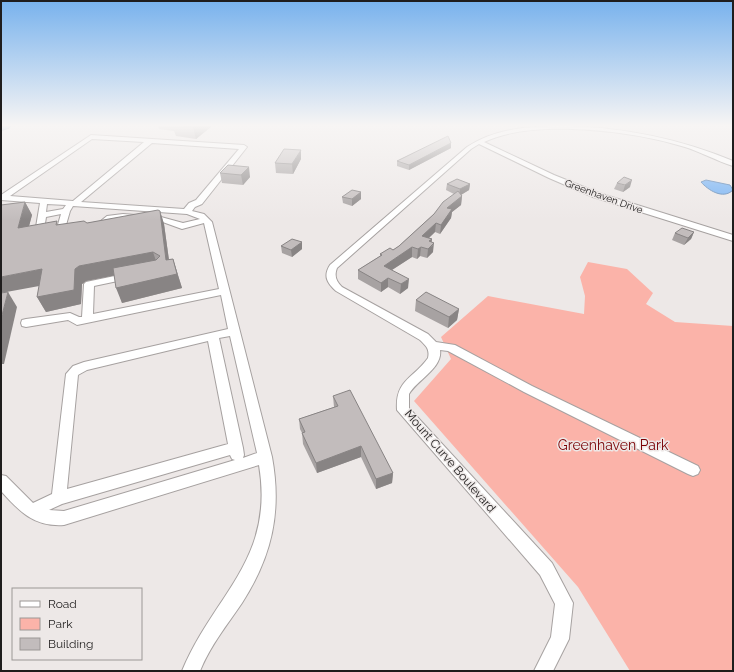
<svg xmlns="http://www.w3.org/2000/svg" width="734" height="672" viewBox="0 0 734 672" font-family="Raleway,sans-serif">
  <rect width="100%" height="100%" fill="#ede8e7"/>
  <!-- green -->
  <polygon fill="#fbb3a9" points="588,262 627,269 653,293 646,304 675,322 733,326 733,671 630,671 578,587 414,401 451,359 441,337 488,296 584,314 585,296 580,277"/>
  <!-- water -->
  <path fill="#70aff4" stroke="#5883b4" d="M706,180L730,185L733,190C723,200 708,190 701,182Z"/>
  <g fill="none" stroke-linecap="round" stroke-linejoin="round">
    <!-- minor casing -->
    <g stroke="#a6a1a0" stroke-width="2">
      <g id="minor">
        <path d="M569,126C627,128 680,139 733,161V166C717,161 701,152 685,147C633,131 534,118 484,142L554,175L599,193L733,235V241L593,197L549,178L479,144L471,149L337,268C334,276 336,281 342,287L428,334L436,342L455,345L532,386L698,466L700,470L698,474L693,476L688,474L524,392L448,351L440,350C443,368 417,380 409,394V408L552,563L573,603L569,639L553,671H534L551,637L555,604L540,575L397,410C395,380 413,379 428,358C430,349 426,346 420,340L336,291C327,283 323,276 330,265L467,147C498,127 533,126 569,126Z"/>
        <path d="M91,135L244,145L247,147L202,204L195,207L192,211L204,214L212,222L272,457C282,512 272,556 242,603C227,625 210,646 200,671H182C214,594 275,560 259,465L64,525C34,527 20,512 1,491V475L6,476L33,503L52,494L66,374L73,366L84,362L228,329L221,295L77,325L68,320L26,327L22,326L21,323L22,320L26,319L70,313L79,317H82L84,284L86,282L129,273L132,274L134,276L132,278L94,286L93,314L219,289L204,223L182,229L160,221L123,218L112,220L96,231L92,228L107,216L123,214L161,217L183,223L200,219L187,214L73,206L70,211L64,232L39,236L35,233L40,203L1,200V195ZM92,139L144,142L73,201L10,196ZM152,143L239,149L196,200L189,203L184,209L81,202ZM47,204L66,205L63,209L46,212ZM61,214L57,228L44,230L46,217ZM230,336L257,453L243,458L244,455L243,448L219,338ZM208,341L228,444L67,489L78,375L87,370ZM230,455L232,459L235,460L64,511L49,510L62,504Z"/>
      </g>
    </g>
    <!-- highway casing -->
    <g stroke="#366698" stroke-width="2">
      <polygon id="highway" points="1,126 10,126 8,128 1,130"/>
    </g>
    <!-- minor -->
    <use href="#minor" fill="#fff" fill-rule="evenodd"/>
    <!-- highway -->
    <use href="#highway" fill="#438dda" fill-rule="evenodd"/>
  </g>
  <!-- wall -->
  <g fill="#a7a2a2">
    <polygon points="158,126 212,126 196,139 176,136 174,131 159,129"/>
    <polygon points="451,143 451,148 409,170 397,166 397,161"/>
    <polygon points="301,159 293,174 276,173 275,163"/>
    <polygon points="228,165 250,177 243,185 222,183 220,173"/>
    <polygon points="617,183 630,187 623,192 614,189"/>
    <polygon points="447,184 470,184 469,190 461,195 462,196 461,205 452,212 451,218 440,234 435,232 429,238 432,239 431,242 433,252 427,258 420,256 417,259 412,257 392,270 408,288 400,294 388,287 381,292 358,279 358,270 380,256 380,254 393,250 399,246 434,214 454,194 446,190"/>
    <polygon points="361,192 361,199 352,206 343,203 342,197"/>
    <polygon points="25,202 32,215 29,226 59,225 87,223 160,211 164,224 169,260 173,259 182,288 122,303 114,275 86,281 82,284 81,304 46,312 37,297 39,286"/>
    <polygon points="694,232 691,239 684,245 672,240 675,233"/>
    <polygon points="302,242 302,249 292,257 282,253 281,246"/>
    <polygon points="416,300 459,309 457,320 448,328 415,311"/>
    <polygon points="333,396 393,473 392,483 376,489 361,457 317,473 303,444 302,433 300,429 299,419 334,407"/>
  </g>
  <!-- shaded-wall -->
  <g fill="#888484">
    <polygon points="195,126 212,126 196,139 193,127"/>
    <polygon points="451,143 451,148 409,170 409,165"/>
    <polygon points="301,150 301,159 293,174 292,164"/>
    <polygon points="249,167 250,177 243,185 241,175"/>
    <polygon points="632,180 630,187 623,192 625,185"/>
    <polygon points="470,184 469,190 459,196 460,189"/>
    <polygon points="361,192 361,199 352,206 352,199"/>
    <polygon points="462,196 461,205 452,212 451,218 440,234 441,225 447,208"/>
    <polygon points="25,202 32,215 25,241 18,228"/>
    <polygon points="160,211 164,224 171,275 166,260"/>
    <polygon points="436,223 435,232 421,245 422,236"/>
    <polygon points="694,232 691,239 684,245 688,238"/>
    <polygon points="432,239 431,247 434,243 433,252 427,258 429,241"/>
    <polygon points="302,242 302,249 292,257 291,250"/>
    <polygon points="412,247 412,257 384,275 384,266"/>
    <polygon points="421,247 420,256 417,259 418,249"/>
    <polygon points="153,252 158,267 86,281 82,284 81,304 46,312 37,297 79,266"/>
    <polygon points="173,259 182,288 122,303 116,288"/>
    <polygon points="42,269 50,284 1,293 1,277"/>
    <polygon points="388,278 388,287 381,292 381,283"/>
    <polygon points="409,279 408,288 400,294 401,284"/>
    <polygon points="8,292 17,307 4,364 1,364 1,319"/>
    <polygon points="459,309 457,320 448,328 449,317"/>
    <polygon points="361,446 361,457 317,473 316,463"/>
    <polygon points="393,473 392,483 376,489 376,479"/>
  </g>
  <!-- building -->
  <g fill="#c2bcbc" stroke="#888484">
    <polygon points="183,126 195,126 193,127"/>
    <polygon points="448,136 451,143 409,165 397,161"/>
    <polygon points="284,149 301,150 292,164 275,163"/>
    <polygon points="228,165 249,167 241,175 220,173"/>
    <polygon points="624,177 632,180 625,185 617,183"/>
    <polygon points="457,179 470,184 460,189 447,184"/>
    <polygon points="352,190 361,192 352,199 342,197"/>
    <polygon points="458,191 462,196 447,208 452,209 441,225 436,223 422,236 432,239 429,241 434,243 428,249 421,247 418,249 412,247 384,266 409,279 401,284 388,278 381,283 358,270 382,255 380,254 390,248 393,250 399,246 434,214 443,202"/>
    <polygon points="25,202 18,228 57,221 56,225 84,221 87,223 158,210 160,211 166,260 173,259 177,274 116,288 113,268 156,260 160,256 153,252 79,266 75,269 74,290 37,297 42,269 1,277 1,205"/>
    <polygon points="682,228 694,232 688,238 675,233"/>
    <polygon points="292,239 302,242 291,250 281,246"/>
    <polygon points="8,292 1,319 1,293"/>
    <polygon points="426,292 459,309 449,317 416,300"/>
    <polygon points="350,390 393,473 376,479 361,446 316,463 302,433 305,432 299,419 338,406 333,396"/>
  </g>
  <!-- sky -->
  <linearGradient id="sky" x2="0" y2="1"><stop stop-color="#78b2ed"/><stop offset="0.57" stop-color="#f7f5f4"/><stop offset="1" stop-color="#f7f5f4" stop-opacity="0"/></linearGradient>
  <rect width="734" height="220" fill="url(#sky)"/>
  <g text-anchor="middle" stroke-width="3" stroke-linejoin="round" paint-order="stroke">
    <!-- far-street labels -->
    <g font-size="10" fill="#1f1d1d" stroke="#ede8e7">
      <text transform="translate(604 196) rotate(20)" y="4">Greenhaven Drive</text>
    </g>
    <!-- street labels -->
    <g font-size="12" fill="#1f1d1d" stroke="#ede8e7">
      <text transform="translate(450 461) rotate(49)" y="4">Mount Curve Boulevard</text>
    </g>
    <!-- near-park labels -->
    <g font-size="14" fill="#7a0004" stroke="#ede8e7">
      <text x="613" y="450">Greenhaven Park</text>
    </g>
  </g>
  <!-- border -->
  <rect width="734" height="672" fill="none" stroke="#1f1d1d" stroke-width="4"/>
  <!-- legend -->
  <rect x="12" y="588" width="130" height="72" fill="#ede8e7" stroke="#9b9796"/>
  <rect x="20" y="601" width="20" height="6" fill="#ffffff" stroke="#9b9796"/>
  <text x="48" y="608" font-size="12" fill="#1f1d1d">Road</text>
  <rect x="20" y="618" width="20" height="12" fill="#fbb3a9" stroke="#9b9796"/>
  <text x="48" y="628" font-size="12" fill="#1f1d1d">Park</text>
  <rect x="20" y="638" width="20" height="12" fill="#c2bcbc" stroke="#9b9796"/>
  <text x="48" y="648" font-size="12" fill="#1f1d1d">Building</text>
</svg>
